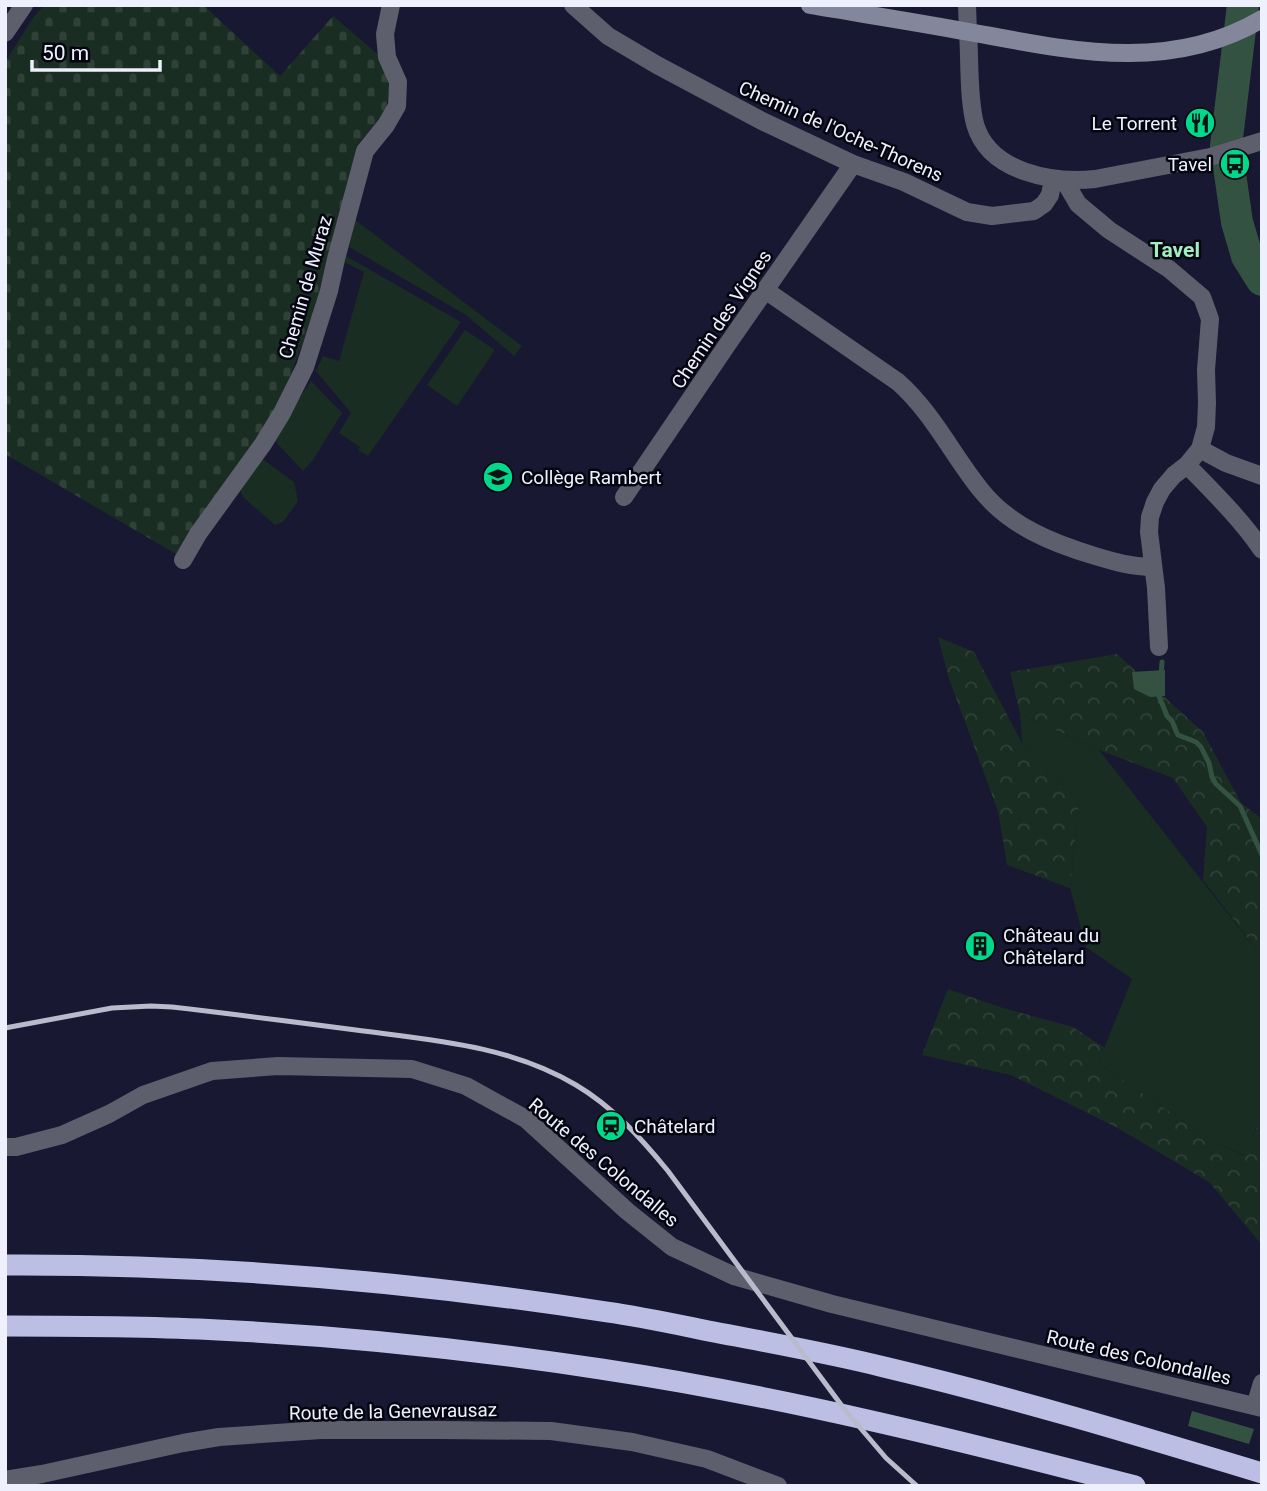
<svg xmlns="http://www.w3.org/2000/svg" width="1267" height="1491" viewBox="0 0 1267 1491" font-family="Roboto,sans-serif">
  <defs>
    <pattern id="forest-crowns" width="20" height="18" patternUnits="userSpaceOnUse" patternTransform="scale(1.75)"><rect width="20" height="18" fill="#192d22"/><path d="M2 6a3 3 0 1 1 6 0M12 15a3 3 0 1 1 6 0" fill="none" stroke="#304238"/></pattern>
    <pattern id="cemetery-stones" width="16" height="16" patternUnits="userSpaceOnUse" patternTransform="scale(1.75)"><rect width="16" height="16" fill="#192d22"/><path d="M2 7V4a2 2 0 0 1 4 0v3zM10 15v-3a2 2 0 0 1 4 0v3z" fill="#304238"/></pattern>
  </defs>
  <rect width="100%" height="100%" fill="#181832"/>
  <!-- green -->
  <g fill="#192d22">
    <polygon points="354,219 522,346 514,356 466,315 349,247"/>
    <polygon points="346,256 461,322 368,456 358,450 360,447 339,433 351,413 316,371 323,356 339,361 364,272 344,262"/>
    <polygon points="465,330 495,350 457,406 427,385"/>
    <polygon points="311,381 342,413 313,460 303,471 272,438"/>
    <polygon points="261,458 294,482 298,501 283,522 275,525 243,497 239,487"/>
    <polygon points="1020,714 1099,750 1262,957 1262,1128 1257,1125 1245,1156 1214,1142 1098,1063 1132,979 1086,947 1070,888 1079,802 1022,743"/>
  </g>
  <!-- forest -->
  <g fill="url(#forest-crowns)">
    <polygon points="938,637 974,652 1022,743 1079,802 1070,888 1007,865 998,811 949,679"/>
    <polygon points="1117,654 1203,732 1241,803 1262,819 1262,957 1203,880 1207,827 1173,778 1099,750 1020,714 1010,672"/>
    <polygon points="948,989 1003,1008 1073,1027 1105,1048 1098,1063 1214,1142 1244,1156 1258,1124 1262,1128 1262,1245 1209,1182 1116,1127 1011,1075 922,1055"/>
  </g>
  <!-- cemetery -->
  <polygon fill="url(#cemetery-stones)" points="44,5 203,5 280,76 333,16 382,58 389,87 386,111 357,145 324,287 278,408 226,485 176,554 5,454 5,62 33,18"/>
  <!-- water -->
  <g fill="#335241">
    <polygon points="1165,670 1165,696 1150,697 1134,689 1132,672"/>
    <polygon points="1192,1411 1254,1429 1249,1444 1188,1426"/>
  </g>
  <g fill="none" stroke-linecap="round" stroke-linejoin="round">
    <!-- stream -->
    <g stroke="#335241" stroke-width="5">
      <polyline points="1161,676 1162,662"/>
      <polyline points="1160,689 1159,696 1167,716 1172,721 1176,731 1178,735 1196,742 1201,747 1209,763 1212,777 1216,784 1240,806 1262,855"/>
    </g>
    <!-- river -->
    <polyline stroke="#335241" stroke-width="32" points="1243,5 1226,146 1237,222 1247,256 1262,280"/>
    <!-- minor -->
    <g stroke="#5e5f6d" stroke-width="18">
      <polyline points="573,5 608,36 657,65 762,121 853,164 904,182 967,212 992,216 1034,211 1044,204 1050,195 1053,179"/>
      <path d="M968,32C970,60 968,97 975,124C989,173 1053,183 1095,179L1210,157L1262,141"/>
      <polyline points="5,33 24,5"/>
      <polyline points="1064,180 1078,204 1109,230 1169,269 1202,297 1210,319 1206,370 1207,403 1206,427 1200,449 1187,465 1174,475 1162,489 1155,502 1150,517 1149,532 1156,588 1159,647"/>
      <path d="M765,290L898,382C932,412 952,454 980,489C1009,526 1052,543 1095,556C1115,562 1132,567 1153,567"/>
      <polyline points="1200,449 1226,463 1262,476"/>
      <path d="M1187,465C1213,492 1241,519 1262,550"/>
      <polyline points="624,497 727,345 853,164"/>
      <polyline points="183,560 198,534 263,444 282,413 305,367 329,291 336,259 365,151 386,125 397,106 398,82 387,57 385,34 391,5"/>
      <polyline points="1255,1406 1262,1383"/>
      <polyline points="5,1480 42,1474 183,1443 219,1437 321,1430 441,1430 551,1431 632,1442 707,1459 778,1486"/>
    </g>
    <!-- tertiary -->
    <g stroke="#5e5f6d" stroke-width="18">
      <polyline points="967,5 968,32"/>
      <polyline points="5,1147 16,1147 62,1135 109,1114 143,1095 212,1071 278,1066 412,1069 466,1086 526,1119 627,1211 672,1247 734,1276 832,1304 1262,1408"/>
    </g>
    <!-- secondary -->
    <path stroke="#84869c" stroke-width="18" d="M810,5C863,14 916,22 969,32C1068,50 1169,74 1262,19"/>
    <!-- motorway -->
    <g stroke="#bcbfe3" stroke-width="21">
      <path d="M5,1265C207,1264 408,1281 607,1312C643,1317 679,1325 714,1332C771,1343 828,1353 884,1367C1011,1397 1137,1435 1262,1473"/>
      <path d="M5,1326C76,1326 147,1326 218,1330C346,1336 475,1350 601,1369C781,1396 959,1440 1135,1486"/>
    </g>
    <!-- rail -->
    <path stroke="#b9bbcc" stroke-width="5" d="M5,1028L112,1008L151,1006L172,1007C233,1014 295,1022 356,1030C431,1040 509,1045 576,1085C613,1107 641,1138 668,1171L845,1410L886,1458L917,1486"/>
  </g>
  <!-- icons -->
  <defs>
    <g id="restaurant-disc" transform="scale(1.575)"><circle r="9.5" fill="#00d98c" stroke="#050510"/><path d="M-5-6h1v4h1v-4h1v4h1v-4h1v5L-1.5 .5V6h-2V.5L-5-1ZM5-6V6H3V1.5H1.5Q1.5-4 5-6Z" fill="#111"/></g>
    <g id="bus-disc" transform="scale(1.575)"><circle r="9.5" fill="#00d98c" stroke="#050510"/><path d="M-5-6H5V4H4V6H2V4H-2V6H-4V4H-5ZM-3.5-4V0h7V-4ZM-3.5 1.2v1.5H-2V1.2ZM2 1.2v1.5H3.5V1.2Z" fill="#111"/></g>
    <g id="school-disc" transform="scale(1.575)"><circle r="9.5" fill="#00d98c" stroke="#050510"/><path d="M0-5L7-2L0 1L-7-2ZM-4 1L0 2.5L4 1V4Q0 6-4 4Z" fill="#111"/></g>
    <g id="building-disc" transform="scale(1.575)"><circle r="9.5" fill="#00d98c" stroke="#050510"/><path d="M-4-6H4V6H1V3H-1V6H-4ZM-2.5-4.3h1.7v1.8h-1.7ZM.8-4.3h1.7v1.8H.8ZM-2.5-1h1.7V.8h-1.7ZM.8-1h1.7V.8H.8Z" fill="#111"/></g>
    <g id="station-disc" transform="scale(1.575)"><circle r="9.5" fill="#00d98c" stroke="#050510"/><path d="M-3-6H3Q5-6 5-4V2Q5 4 3 4L4.5 6H3L1.5 4h-3L-3 6H-4.5L-3 4Q-5 4-5 2V-4Q-5-6-3-6ZM-3.5-4v3h7v-3ZM-3.5 1v1.5H-2V1ZM2 1v1.5H3.5V1Z" fill="#111"/></g>
  </defs>
  <g fill-rule="evenodd">
    <use href="#restaurant-disc" x="1200" y="123"/>
    <use href="#bus-disc" x="1235" y="164"/>
    <use href="#school-disc" x="498" y="477"/>
    <use href="#building-disc" x="980" y="946"/>
    <use href="#station-disc" x="611" y="1126"/>
  </g>
  <g text-anchor="middle" stroke-width="5" stroke-linejoin="round" paint-order="stroke">
    <!-- poi labels -->
    <g font-size="19" fill="#eef0fe" stroke="#050510" text-anchor="start">
      <text x="1177" y="130" text-anchor="end">Le Torrent</text>
      <text x="1212" y="171" text-anchor="end">Tavel</text>
      <text x="521" y="484">Collège Rambert</text>
      <text x="1003" y="942">Château du<tspan x="1003" dy="22">Châtelard</tspan></text>
      <text x="634" y="1133">Châtelard</text>
    </g>
    <!-- street labels -->
    <g font-size="19" fill="#eef0fe" stroke="#050510">
      <text transform="translate(841 131) rotate(24)" y="7">Chemin de l'Oche-Thorens</text>
      <text transform="translate(305 287) rotate(-74)" y="7">Chemin de Muraz</text>
      <text transform="translate(721 319) rotate(-56)" y="7">Chemin des Vignes</text>
      <text transform="translate(604 1162) rotate(40)" y="7">Route des Colondalles</text>
      <text transform="translate(1139 1357) rotate(13)" y="7">Route des Colondalles</text>
      <text transform="translate(393 1411) rotate(-1)" y="7">Route de la Genevrausaz</text>
    </g>
    <!-- neighbourhood labels -->
    <g font-size="21" font-weight="bold" fill="#9fefc2" stroke="#050510">
      <text x="1175" y="257">Tavel</text>
    </g>
  </g>
  <!-- border -->
  <rect width="1267" height="1491" fill="none" stroke="#eef0fe" stroke-width="14"/>
  <!-- scale -->
  <path d="M32 60v10h128v-10" fill="none" stroke="#eef0fe" stroke-width="3.5"/>
  <text x="42" y="60" font-size="21" fill="#eef0fe" stroke="#050510" stroke-width="5" paint-order="stroke">50 m</text>
</svg>
